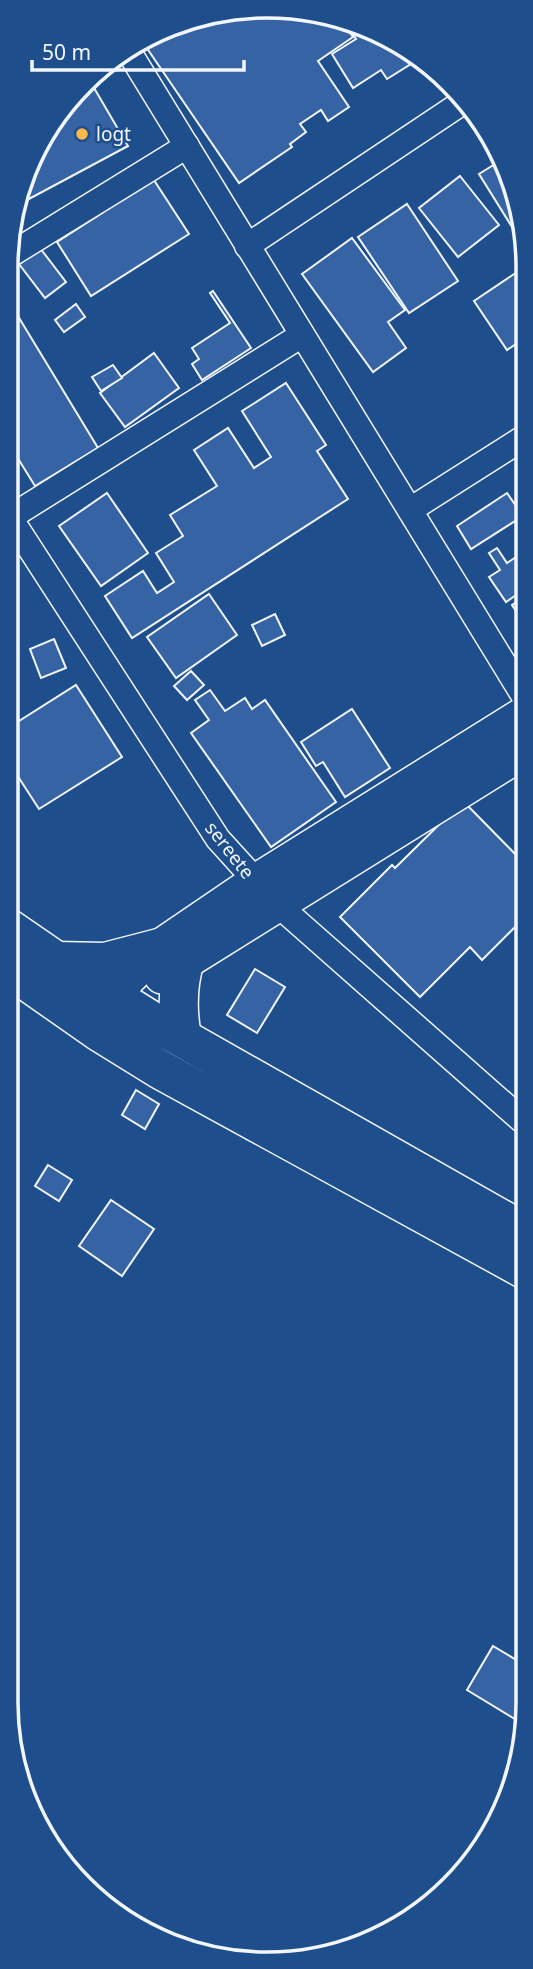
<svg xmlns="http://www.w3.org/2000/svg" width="533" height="1969" viewBox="0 0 533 1969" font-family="'Noto Sans',sans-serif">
  <rect width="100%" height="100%" fill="#1f4e8c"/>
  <!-- building -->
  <g fill="#3563a3" stroke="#f2f6ff" stroke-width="2">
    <polygon points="215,10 317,10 340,19 353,37 318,61 349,107 328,121 321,110 300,124 306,132 290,144 292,147 239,183 142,41"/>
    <polygon points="344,20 397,40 408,49 414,62 387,79 381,70 353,88 332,54 356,39"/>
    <polygon points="90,81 128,146 14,207 49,122"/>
    <polygon points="503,159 508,166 521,215 518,217 525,230 517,235 479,174"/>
    <polygon points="150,174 189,234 91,296 57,242 102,213 98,208"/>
    <polygon points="460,176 499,225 458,257 419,208"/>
    <polygon points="407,204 458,281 409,313 358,237"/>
    <polygon points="352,238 405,310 388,322 406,348 373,372 302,274"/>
    <polygon points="40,248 66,282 45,298 19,264"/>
    <polygon points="526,266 525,338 507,350 474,301"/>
    <polygon points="213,291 251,348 202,380 192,364 199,359 192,348 230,323 210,293"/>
    <polygon points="10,303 98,448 35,486 9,444"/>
    <polygon points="76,304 85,317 64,332 55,320"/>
    <polygon points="154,353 179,388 125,427 100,393"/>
    <polygon points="113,365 122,378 101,391 92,377"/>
    <polygon points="286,383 326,445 317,451 348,499 132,638 105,596 143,571 157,593 174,582 156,553 183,536 170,515 217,486 194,450 228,428 254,468 271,457 242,411"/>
    <polygon points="107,493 148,553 101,586 59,526"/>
    <polygon points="507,493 523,516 471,549 457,526"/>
    <polygon points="497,548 507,563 525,551 525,589 506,602 489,577 500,570 489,553"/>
    <polygon points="209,594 237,635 176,678 147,637"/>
    <polygon points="525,596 525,625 512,605"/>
    <polygon points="275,614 285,635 262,646 252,625"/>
    <polygon points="54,639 66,668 41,678 30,649"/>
    <polygon points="191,671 204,685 187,700 174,686"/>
    <polygon points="76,685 122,757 39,809 8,761 8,728"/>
    <polygon points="210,690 225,711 245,698 252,709 265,700 336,802 271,847 191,733 209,720 195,700"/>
    <polygon points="352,709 390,768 345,797 323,762 316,766 301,742"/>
    <polygon points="463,801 524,863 524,918 482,960 470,947 420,997 340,917 392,865 395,868"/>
    <polygon points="255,969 285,987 257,1033 227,1015"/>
    <polygon points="136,1090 159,1104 145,1129 122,1115"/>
    <polygon points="48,1165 72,1180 59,1201 35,1186"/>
    <polygon points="111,1200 154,1229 122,1276 79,1246"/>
    <polygon points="493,1646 523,1664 523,1724 467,1690"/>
  </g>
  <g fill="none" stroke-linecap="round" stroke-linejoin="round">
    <!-- street casing -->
    <g stroke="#f2f6ff" stroke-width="27">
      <g id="street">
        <polyline points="126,47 525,698"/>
        <polyline points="247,246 466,100"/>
        <polyline points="10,255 187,146"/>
        <polyline points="410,510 525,437"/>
        <polyline points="9,516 218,839 277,904 524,1122"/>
        <polyline points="9,518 302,335"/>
      </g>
    </g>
    <!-- secondary casing -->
    <g stroke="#f2f6ff" stroke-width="38">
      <g id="secondary">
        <polyline points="162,976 525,750"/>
        <polyline points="102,1022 113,998 128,978 159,948 256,882 525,714"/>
      </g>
    </g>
    <!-- primary casing -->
    <g stroke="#f2f6ff" stroke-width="41">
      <g id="primary">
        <polyline points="8,928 56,961 152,1021 524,1232"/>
        <polyline points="56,961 105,962 159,948"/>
        <polyline points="8,968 98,1031 161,1070 524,1269"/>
        <path d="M182,1037C177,1010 177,986 185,960"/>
      </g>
    </g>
    <!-- street -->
    <use href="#street" stroke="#1f4e8c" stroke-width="24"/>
    <!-- secondary -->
    <use href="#secondary" stroke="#1f4e8c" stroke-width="35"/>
    <!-- primary -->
    <use href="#primary" stroke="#1f4e8c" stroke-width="38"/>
  </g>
  <!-- markers -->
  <circle fill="#ffb74d" stroke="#1f4e8c" stroke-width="2.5" cx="82" cy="134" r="7"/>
  <g text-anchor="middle" stroke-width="5" stroke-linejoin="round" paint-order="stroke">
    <!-- poi labels -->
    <g font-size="19" fill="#f2f6ff" stroke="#1f4e8c" text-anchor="start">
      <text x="96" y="141">logt</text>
    </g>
    <!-- street labels -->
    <g font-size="19" fill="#f2f6ff" stroke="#1f4e8c">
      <text transform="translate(230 850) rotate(52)" y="7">sereete</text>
    </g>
  </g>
  <!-- crop -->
  <path d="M0 0H533V1969H0ZM267 18H267A249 249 0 0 1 516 267V1703A249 249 0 0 1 267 1952H267A249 249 0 0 1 18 1703V267A249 249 0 0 1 267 18Z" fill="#1f4e8c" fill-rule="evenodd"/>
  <path fill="none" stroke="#f2f6ff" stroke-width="3.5" d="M267 18H267A249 249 0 0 1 516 267V1703A249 249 0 0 1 267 1952H267A249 249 0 0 1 18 1703V267A249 249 0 0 1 267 18Z"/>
  <!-- scale -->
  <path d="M32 60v10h212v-10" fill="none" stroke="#f2f6ff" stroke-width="3.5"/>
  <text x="42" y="60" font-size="21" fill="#f2f6ff" stroke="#1f4e8c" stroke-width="5" paint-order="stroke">50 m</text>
</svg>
